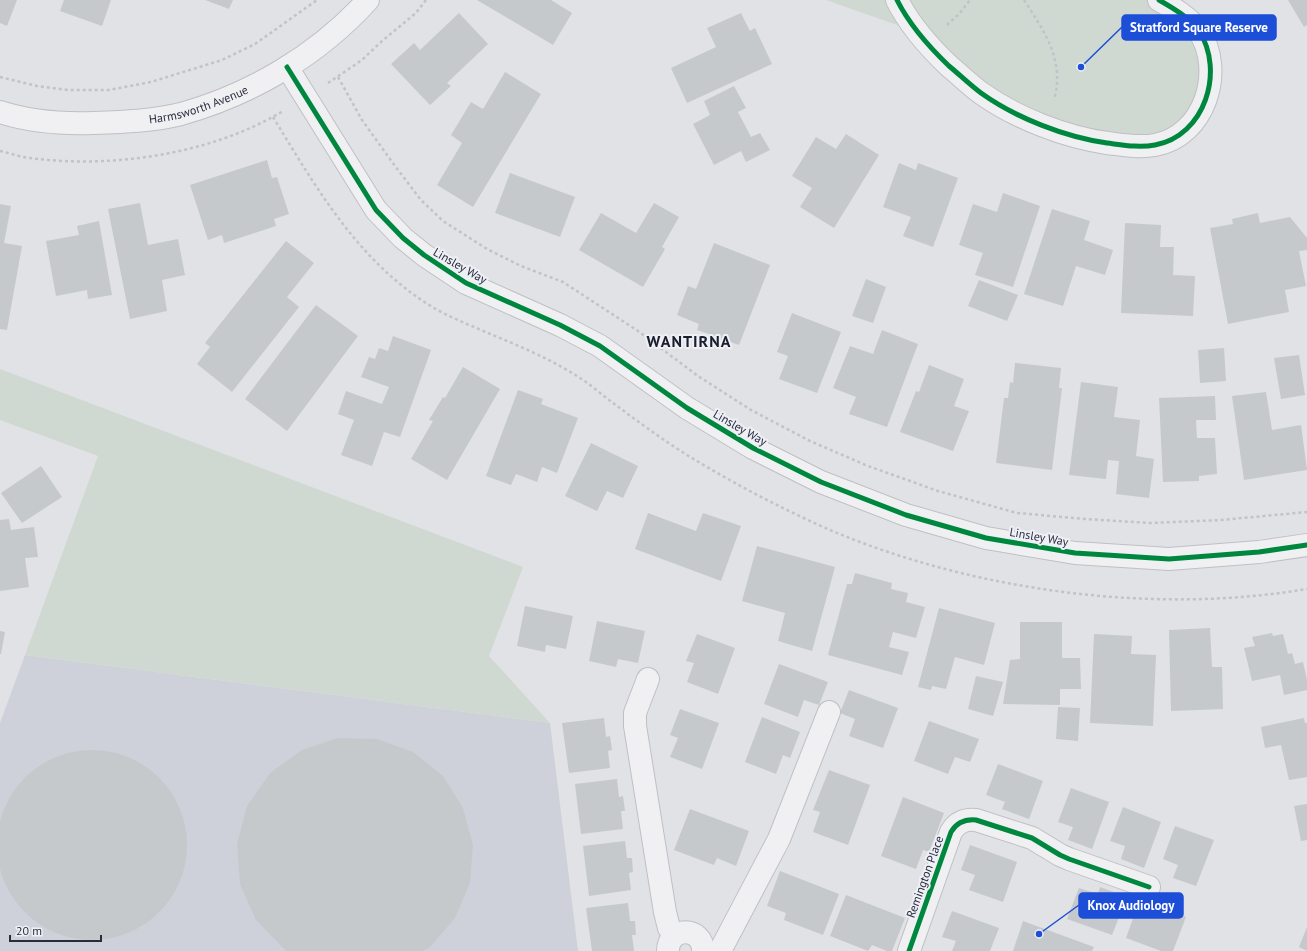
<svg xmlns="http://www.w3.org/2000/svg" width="1307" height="951" viewBox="0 0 1307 951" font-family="'PT Sans',sans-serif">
  <rect width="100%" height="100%" fill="#e0e2e6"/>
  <!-- built -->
  <polygon fill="#ced1d9" points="25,655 550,723 578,951 0,951 0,723"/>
  <!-- green -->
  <g fill="#d0d9d1">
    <polygon points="826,0 1159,0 1186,18 1211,74 1171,139 1045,126 917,32"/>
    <polygon points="0,369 523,567 489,656 550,723 25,655 98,456 0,420"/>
  </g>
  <!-- building -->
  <g fill="#c6c9cc">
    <polygon points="0,0 17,0 7,26 0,23"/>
    <polygon points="64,0 111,0 102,26 60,11"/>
    <polygon points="205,0 233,0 229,9"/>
    <polygon points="477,0 551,0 572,13 553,45"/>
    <polygon points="1288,0 1307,0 1307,25 1304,27"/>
    <polygon points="459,13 488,44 447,83 451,86 430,105 391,64 414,43 420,50"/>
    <polygon points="741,13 750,31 755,28 772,64 687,103 671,68 716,47 707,28"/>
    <polygon points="505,72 541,94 473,207 437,185 462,143 451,135 471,102 483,109"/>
    <polygon points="734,86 746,108 738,112 751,137 760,133 770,150 746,162 741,151 714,165 693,124 710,115 704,101"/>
    <polygon points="846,134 879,155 834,228 800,207 812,188 792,176 816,137 836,149"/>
    <polygon points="267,160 272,178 277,177 289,214 274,219 276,226 224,243 222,235 208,240 190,185"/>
    <polygon points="899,163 916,170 918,163 958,178 933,247 903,236 911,217 883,207"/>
    <polygon points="510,173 575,197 560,237 495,213"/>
    <polygon points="1003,193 1040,206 1013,287 975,275 983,253 959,245 973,204 997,212"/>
    <polygon points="140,203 148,245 178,239 185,275 162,280 167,311 130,319 108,209"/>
    <polygon points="654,203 679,217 662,247 665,249 643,287 579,250 601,213 636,233"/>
    <polygon points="0,204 11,206 4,243 22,246 7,330 0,329"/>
    <polygon points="1052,209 1090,221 1084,240 1113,250 1105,275 1076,266 1063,306 1024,294"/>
    <polygon points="1258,213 1260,223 1290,217 1307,238 1307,250 1299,251 1306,286 1285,290 1289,312 1228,324 1210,228 1233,224 1232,219"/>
    <polygon points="99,221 112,295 88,299 87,290 56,296 46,241 79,235 77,226"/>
    <polygon points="1125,223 1161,225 1160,247 1174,247 1173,275 1195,276 1193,316 1121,313"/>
    <polygon points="286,241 314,263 287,297 299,307 232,392 197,364 210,347 205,343"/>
    <polygon points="714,243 770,265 739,345 728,341 725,348 707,340 709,334 697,330 699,324 677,315 688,286 696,289"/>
    <polygon points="866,279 886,287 873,323 852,316"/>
    <polygon points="979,280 1018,295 1007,321 968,306"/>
    <polygon points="316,305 358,336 287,431 245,399"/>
    <polygon points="792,313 841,332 817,393 779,379 788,356 777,352"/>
    <polygon points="882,330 918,344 887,427 849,414 856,397 833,388 850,346 873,354"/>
    <polygon points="393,336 431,350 400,437 384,432 372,466 341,455 354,420 338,414 346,391 382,404 389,387 361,377 369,357 375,359 379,348 388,351"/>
    <polygon points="1224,348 1226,381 1200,383 1198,350"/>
    <polygon points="1299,355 1305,395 1281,399 1274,358"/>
    <polygon points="1015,363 1061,368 1059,388 1062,388 1052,470 996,463 1004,398 1008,398 1010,382 1013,383"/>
    <polygon points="929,365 964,379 954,406 969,411 953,451 900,432 916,391 919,392"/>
    <polygon points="463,367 500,389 447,480 411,459 433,421 429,420 443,397 445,398"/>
    <polygon points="1081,382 1118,387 1114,417 1140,420 1136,456 1154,459 1149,498 1116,494 1119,461 1108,460 1106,479 1069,475"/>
    <polygon points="518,390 543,399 541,404 578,418 557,473 542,467 537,482 516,474 511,485 486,476"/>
    <polygon points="1266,392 1272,430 1301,425 1307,470 1244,480 1232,396"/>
    <polygon points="1215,396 1216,420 1196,420 1197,438 1215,438 1217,474 1199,476 1199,481 1163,482 1159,398"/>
    <polygon points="591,443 638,466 623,498 607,491 597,511 565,496"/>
    <polygon points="41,466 62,497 22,523 1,493"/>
    <polygon points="648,513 696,531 703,513 741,526 721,581 635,549"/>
    <polygon points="9,519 11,530 34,527 38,557 25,558 29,587 0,591 0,520"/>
    <polygon points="757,546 835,567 812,651 778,641 785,613 742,601"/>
    <polygon points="855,573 892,583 891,589 908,593 906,602 925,607 916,638 893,632 889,647 909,652 902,675 828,655 847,584 852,584"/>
    <polygon points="525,606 573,616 566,649 546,645 545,652 517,646"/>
    <polygon points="939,608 995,623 984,665 955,657 946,689 932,686 931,690 918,687"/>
    <polygon points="597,621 645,631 638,663 618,659 616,667 589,661"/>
    <polygon points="1020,622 1062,622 1062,658 1080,658 1081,689 1060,689 1060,705 1003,704 1010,660 1020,659"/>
    <polygon points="1210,628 1212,667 1222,667 1223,709 1171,711 1169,630"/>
    <polygon points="0,631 5,632 1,654 0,654"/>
    <polygon points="1272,633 1273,636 1283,634 1288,654 1292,653 1295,664 1303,662 1307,680 1307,690 1284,695 1280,675 1252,681 1244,648 1255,646 1252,637"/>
    <polygon points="697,634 735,648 718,694 687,682 694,663 686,661"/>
    <polygon points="1094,634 1132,636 1131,654 1156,655 1153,726 1090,723"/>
    <polygon points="779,664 828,682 819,705 804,700 798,717 764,704"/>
    <polygon points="976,676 1003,682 993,716 968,709"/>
    <polygon points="849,690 898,708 883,748 849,736 855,719 840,713"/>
    <polygon points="1058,707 1080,708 1078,741 1056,739"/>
    <polygon points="680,709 719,723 702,769 670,757 678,738 670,735"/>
    <polygon points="762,717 800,732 790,758 783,755 776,774 745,762"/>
    <polygon points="604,718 606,737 610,736 612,750 608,751 610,768 569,773 562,723"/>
    <polygon points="1304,718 1305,723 1307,723 1307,777 1289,780 1281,745 1265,748 1261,727"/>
    <polygon points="929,721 979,739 970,762 955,757 948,774 914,761"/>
    <polygon points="338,738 377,739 413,752 443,776 463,808 473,845 470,883 455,918 430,947 423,951 286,951 256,920 240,884 237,844 247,806 270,773 302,750"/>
    <circle cx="92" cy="845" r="95"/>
    <polygon points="998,764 1043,781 1029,819 1002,809 1005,802 986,795"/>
    <polygon points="829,770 870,785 848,845 813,832 820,812 813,810"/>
    <polygon points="617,779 619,797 623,796 625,811 621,811 623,829 581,834 575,784"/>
    <polygon points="1071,788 1109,802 1092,849 1068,840 1073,827 1058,822"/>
    <polygon points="903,797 944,813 929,852 923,850 916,869 881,856"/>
    <polygon points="1307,804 1307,840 1301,841 1294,806"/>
    <polygon points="1123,807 1161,822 1144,868 1121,859 1125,846 1110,841"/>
    <polygon points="690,809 749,831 736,866 717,858 714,865 674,850"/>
    <polygon points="1175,826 1214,840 1196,886 1173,878 1178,865 1163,859"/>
    <polygon points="625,841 627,858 632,858 633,872 629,873 631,890 589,896 583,846"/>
    <polygon points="970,845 1017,862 1003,902 969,890 975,875 961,870"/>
    <polygon points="780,871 839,894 823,935 784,920 786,913 767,906"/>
    <polygon points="1100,887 1127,897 1112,935 1067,919 1079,888 1098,894"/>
    <polygon points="846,895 905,918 892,951 887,951 872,945 868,951 830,936"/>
    <polygon points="628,903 630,921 635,921 636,935 632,935 634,951 592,951 586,908"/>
    <polygon points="1159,906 1186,917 1173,951 1161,951 1126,938 1137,907 1156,914"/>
    <polygon points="952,911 999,928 990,951 952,951 956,941 942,937"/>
    <polygon points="1023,921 1094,947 1092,951 1013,951"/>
    <polygon points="1307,927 1307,951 1299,947"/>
  </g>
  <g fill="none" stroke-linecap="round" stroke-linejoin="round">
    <!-- street casing -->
    <g stroke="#bfc0c4" stroke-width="24">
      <g id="street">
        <path d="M897,0C910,26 928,46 949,66C960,75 970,85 981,93C1016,118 1065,137 1107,143C1123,145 1139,148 1155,145C1205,136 1225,71 1199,31C1190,18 1173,8 1159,0"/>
        <polyline points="287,67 376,210 403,238 424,255 466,283 560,325 600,346 687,408 753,448 821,482 906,515 986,538 1075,553 1169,559 1259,552 1307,545"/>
        <path id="s1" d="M0,112C30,122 62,124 93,123C122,122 153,121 181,114C252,94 318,55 368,0"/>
        <polyline points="648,679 635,713 635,726 665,912 669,928 674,936"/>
        <path d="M668,951C668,926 703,926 703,951"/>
        <polyline points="720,951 779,839 829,712"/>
        <path d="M909,951L951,832C957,822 965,819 976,820L1032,838L1060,855L1069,859L1149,887"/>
      </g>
    </g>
    <!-- path -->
    <g stroke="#c2c3c9" stroke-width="2.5" stroke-dasharray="3 3" stroke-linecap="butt">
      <path d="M1024,0C1045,32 1065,61 1054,100"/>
      <polyline points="947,25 959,14 970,0"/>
      <polyline points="0,77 37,86 68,90 109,90 151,82 222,60 255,44 317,0"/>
      <polyline points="338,77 362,120 395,166 421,200 443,221 487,249 521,266 563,282 638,331 698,376 751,410 810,441 868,466 938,491 1017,513 1085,519 1150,523 1221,520 1307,512"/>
      <polyline points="328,83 362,60 382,41 416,13 426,0"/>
      <path d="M273,117C317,189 359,263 434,308C451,318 470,325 488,333C519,346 551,359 580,378C591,385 602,395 613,403C640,423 668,444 697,461C740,487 785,510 830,530C974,591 1153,615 1307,589"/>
      <path d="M0,151C10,153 20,157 30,158C112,169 212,154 283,111"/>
    </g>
    <!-- street -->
    <use href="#street" stroke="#f0f0f2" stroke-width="22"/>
    <!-- cycleway casing -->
    <g stroke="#eef0f5" stroke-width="8">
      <g id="cycleway">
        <path d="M897,0C910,26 928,46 949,66C960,75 970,85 981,93C1016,118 1065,137 1107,143C1123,145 1139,148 1155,145C1205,136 1225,71 1199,31C1190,18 1173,8 1159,0"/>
        <polyline points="287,67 376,210 403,238 424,255 466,283 560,325 600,346 687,408 753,448 821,482 906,515 986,538 1075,553 1169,559 1259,552 1307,545"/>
        <path d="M909,951L951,832C957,822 965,819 976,820L1032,838L1060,855L1069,859L1149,887"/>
      </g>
    </g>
    <!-- cycleway -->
    <use href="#cycleway" stroke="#00873e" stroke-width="5"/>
  </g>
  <g text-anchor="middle" stroke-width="4" stroke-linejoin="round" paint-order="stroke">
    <!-- street labels -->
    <g font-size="12" fill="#282d3e" stroke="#eef0f5">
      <text dy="4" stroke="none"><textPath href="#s1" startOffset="202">Harmsworth Avenue</textPath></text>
      <text transform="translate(460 266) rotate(30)" y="4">Linsley Way</text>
      <text transform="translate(740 428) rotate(30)" y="4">Linsley Way</text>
      <text transform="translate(1039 537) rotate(10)" y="4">Linsley Way</text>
      <text transform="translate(925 877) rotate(-70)" y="4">Remington Place</text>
    </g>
    <!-- district labels -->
    <g font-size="16" font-weight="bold" letter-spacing="1" fill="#1a1f2f" stroke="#eef0f5">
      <text x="689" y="347">WANTIRNA</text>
    </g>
  </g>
  <!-- callouts -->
  <path fill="none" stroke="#1d4ed8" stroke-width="1.5" d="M1081 67L1122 27M1039 934L1079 905"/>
  <g fill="#1d4ed8" stroke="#eef0f5" stroke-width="1.5">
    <circle cx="1081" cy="67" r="4"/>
    <circle cx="1039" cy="934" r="4"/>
  </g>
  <g fill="#1d4ed8" stroke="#1d4ed8" stroke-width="1.5">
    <rect x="1122" y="15" width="154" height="25" rx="4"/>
    <rect x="1079" y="893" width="104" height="25" rx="4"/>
  </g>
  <g font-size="13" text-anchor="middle" font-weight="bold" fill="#fff">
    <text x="1199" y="32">Stratford Square Reserve</text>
    <text x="1131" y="910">Knox Audiology</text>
  </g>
  <!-- scale -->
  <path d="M10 935v6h91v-6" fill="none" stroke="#282d3e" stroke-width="2"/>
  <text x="16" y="935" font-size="12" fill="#282d3e" stroke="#eef0f5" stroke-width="3" paint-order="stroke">20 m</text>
</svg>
